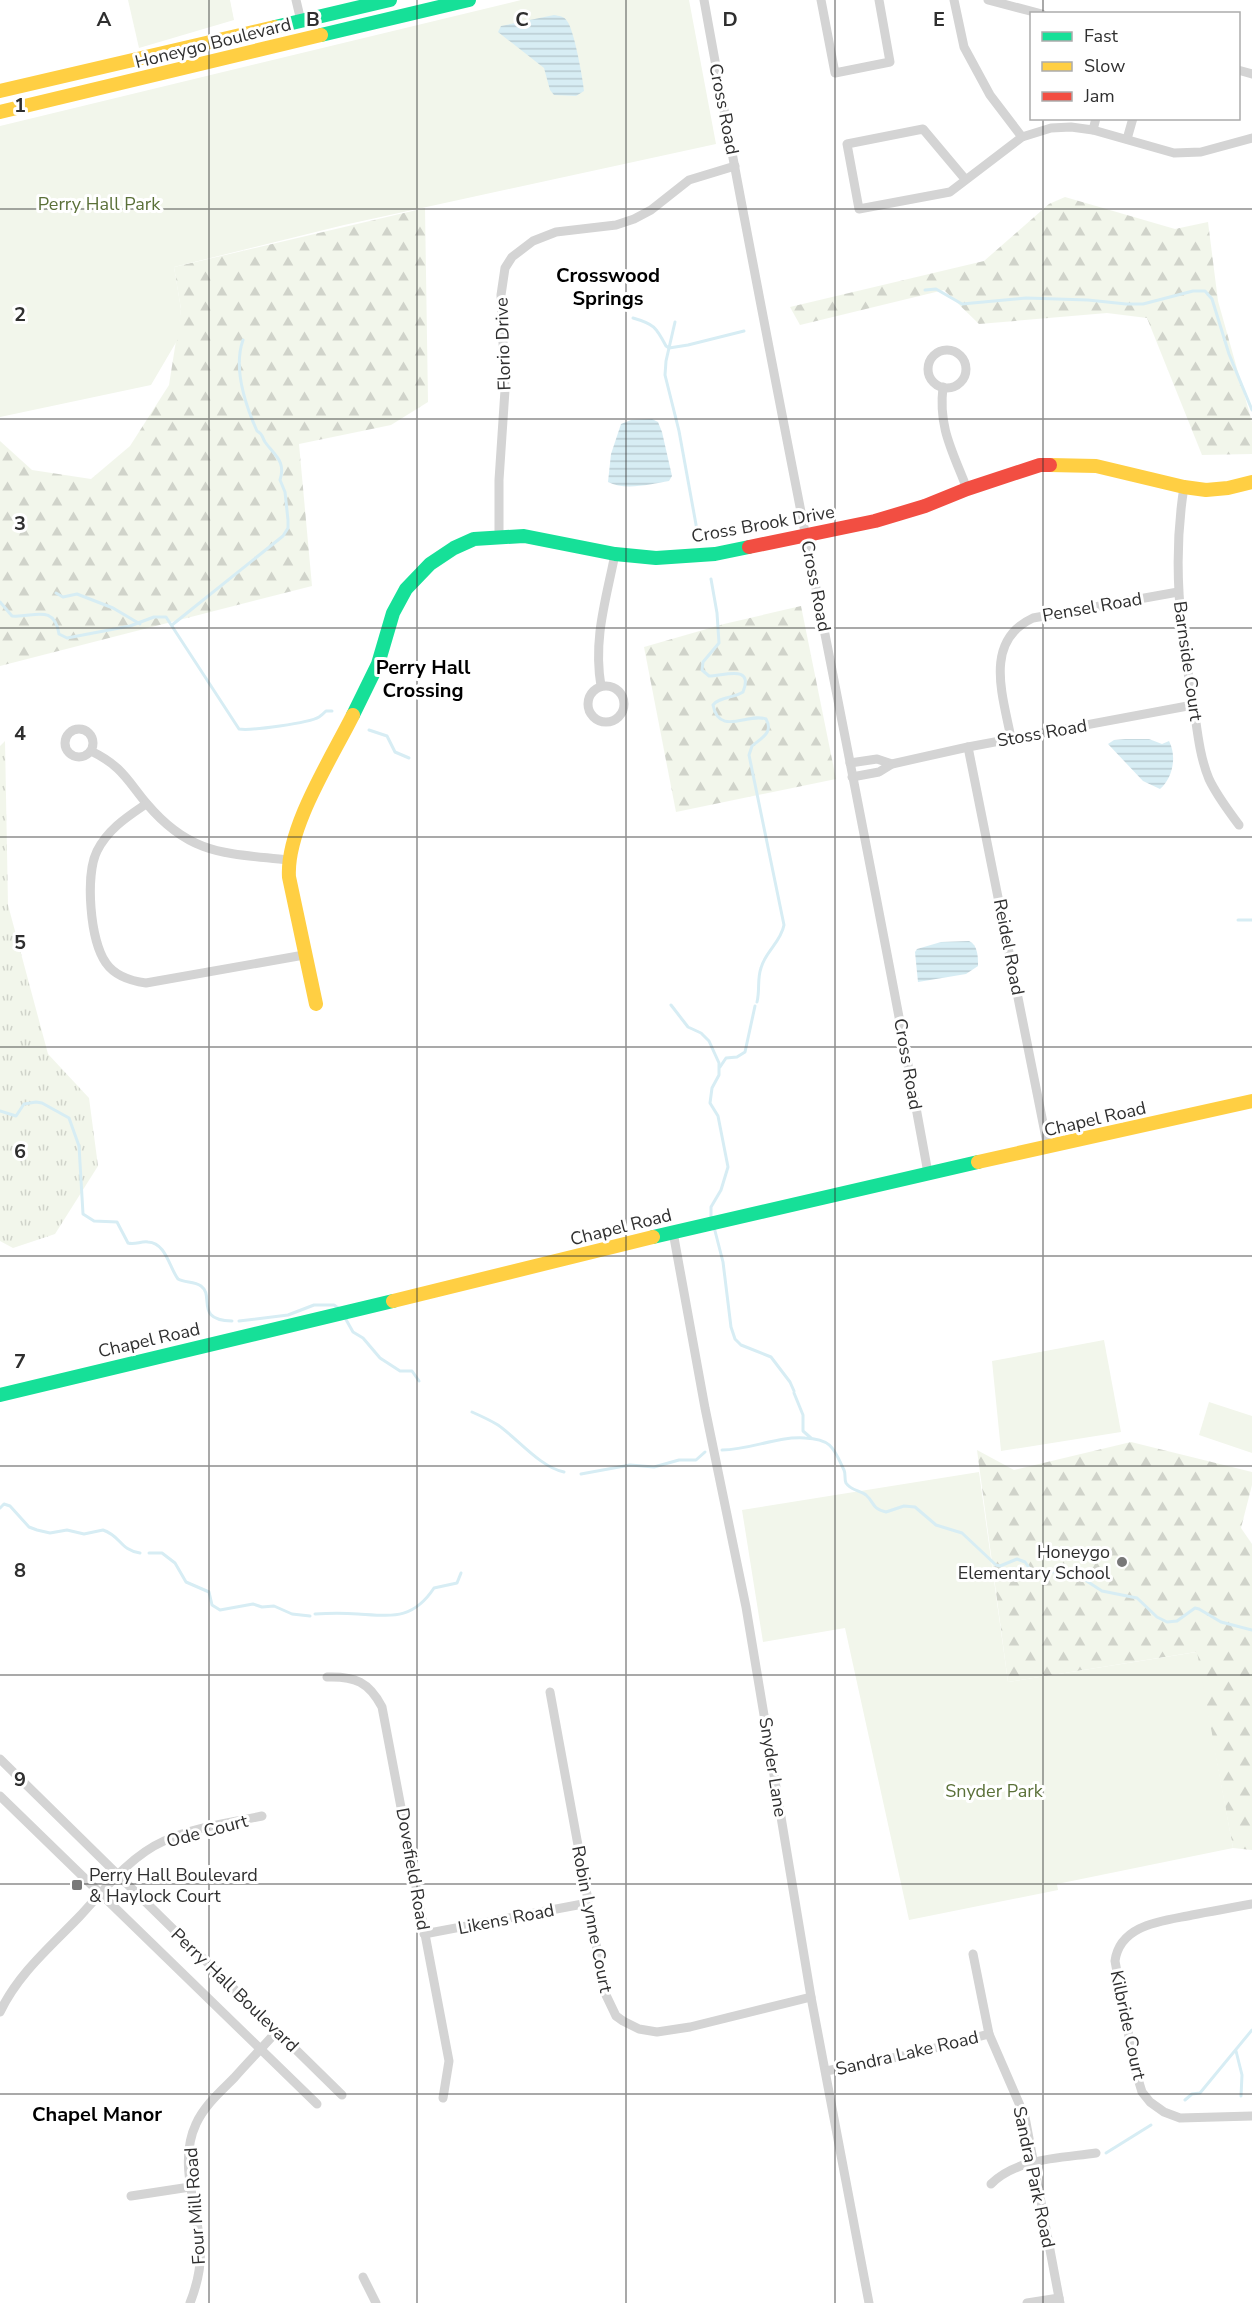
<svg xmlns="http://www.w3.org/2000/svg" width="1252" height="2303" viewBox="0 0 1252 2303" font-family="'Nunito Sans',sans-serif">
  <defs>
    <pattern id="grass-tufts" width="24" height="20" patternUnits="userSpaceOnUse" patternTransform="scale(1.5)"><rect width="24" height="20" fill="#f2f6eb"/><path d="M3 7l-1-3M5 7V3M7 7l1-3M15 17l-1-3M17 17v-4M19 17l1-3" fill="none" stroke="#d0d3ca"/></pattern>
    <pattern id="forest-firs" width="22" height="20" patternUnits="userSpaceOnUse" patternTransform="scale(1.5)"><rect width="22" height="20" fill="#f2f6eb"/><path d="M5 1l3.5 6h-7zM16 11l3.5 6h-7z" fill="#d0d3ca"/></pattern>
    <pattern id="water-rules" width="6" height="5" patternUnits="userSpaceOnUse" patternTransform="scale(1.5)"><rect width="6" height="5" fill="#d7edf4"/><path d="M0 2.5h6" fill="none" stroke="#b9ccd2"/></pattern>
  </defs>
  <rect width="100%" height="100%" fill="#fff"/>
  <!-- grass -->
  <polygon fill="url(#grass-tufts)" points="5,741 8,905 48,1054 89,1098 98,1166 55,1234 13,1248 0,1241 0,746"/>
  <!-- forest -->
  <g fill="url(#forest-firs)">
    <polygon points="1065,197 1175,229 1208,222 1218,301 1252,422 1252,454 1202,455 1147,318 1107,313 979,324 944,290 800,325 790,307 984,261 1049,204"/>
    <polygon points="425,208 428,402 391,425 299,444 312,586 0,666 0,441 32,470 91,479 130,446 169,385 181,309 174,267"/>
    <polygon points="801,606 836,779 676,812 644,647 724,624"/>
    <polygon points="1131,1442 1252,1472 1252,1485 1241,1528 1252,1544 1252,1850 1233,1848 1196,1652 1008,1682 977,1450 1014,1470"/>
  </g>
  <!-- park -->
  <g fill="#f2f6eb">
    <polygon points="128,0 230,0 234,20 139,48"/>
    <polygon points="521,0 689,0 716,144 344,225 174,267 181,309 178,339 151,385 0,417 0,126"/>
    <polygon points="1104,1340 1121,1432 1001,1451 992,1361"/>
    <polygon points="1209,1402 1252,1416 1252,1453 1199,1435"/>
    <polygon points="979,1472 1008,1682 1197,1652 1233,1848 1057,1884 1058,1890 909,1920 845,1628 763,1642 742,1510"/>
  </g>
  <!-- water -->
  <g fill="url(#water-rules)">
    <path d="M554,15C559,16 564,16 567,21C574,29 583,79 584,91L576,96L554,95L550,90L544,68L498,32L501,26Z"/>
    <path d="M652,419L658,422L662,432L672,476L669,481C651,484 625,491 608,482L611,454L621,424L631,420Z"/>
    <path d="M1125,739H1149L1162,744L1169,741C1177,756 1173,778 1160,789L1143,781L1108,744L1114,740Z"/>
    <path d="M969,941C978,945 978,957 978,966L966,974L918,982L915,952L917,949L941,942Z"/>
  </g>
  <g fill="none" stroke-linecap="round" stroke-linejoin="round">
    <!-- stream -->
    <g stroke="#d7edf4" stroke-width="3">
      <polyline points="925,290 936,289 962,304 1026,298 1088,300 1126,304 1143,304 1193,291 1205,291 1212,299 1229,354 1252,410"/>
      <path d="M633,318C654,324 656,327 666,346L669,348"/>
      <polyline points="675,322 666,361 665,375 679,431 697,530"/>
      <polyline points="669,348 688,345 744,331"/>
      <path d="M711,579L717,613L719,643L703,662L702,670L709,676C724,676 754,664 743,692C734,698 719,697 713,705C719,737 749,712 766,719C774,733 761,738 752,746L749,755L784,925C781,942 765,952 761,968C757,979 760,990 757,1002"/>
      <polyline points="56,593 63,597 77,594 113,608 140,624"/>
      <path d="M0,602L12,616C33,618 54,603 59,634L67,638L130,626L154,617H166L239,729C251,731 309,723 319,717C322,715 324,713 326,711H332"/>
      <path d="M172,625L283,536L288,528V520L285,492L280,480C286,461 275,456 265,442C262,437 263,434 257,431C245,404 233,368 243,340"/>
      <polyline points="369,730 387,736 395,752 409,758"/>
      <polyline points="1238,920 1252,920"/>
      <polyline points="671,1005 688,1027 701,1033 709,1041 719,1063 719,1075 712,1088 710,1103 718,1116 728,1167 721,1190 711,1207 711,1217"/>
      <polyline points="720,1067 726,1058 737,1057 745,1052 755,1006"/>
      <path d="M0,1111L16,1116L24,1104L36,1102L42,1103L69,1118L79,1146L83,1214L94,1221L117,1222L128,1243C135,1245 141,1241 148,1242C166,1243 169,1267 178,1279C185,1283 194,1281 201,1286C215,1296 194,1320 232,1321"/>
      <polyline points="714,1227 723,1262 731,1327 735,1339 741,1345 771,1357 790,1382 794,1391"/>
      <polyline points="344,1316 353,1332 363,1338 380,1358 400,1371 412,1371 419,1381"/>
      <polyline points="239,1321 288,1315 314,1305 334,1305 341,1310"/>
      <polyline points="794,1393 803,1415 803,1431 811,1438"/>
      <path d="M472,1412C481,1416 490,1420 498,1425C518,1439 540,1467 564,1472"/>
      <path d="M722,1450C750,1450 777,1436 805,1438C832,1439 834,1449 844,1470C846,1474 844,1479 846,1483C851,1491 860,1490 866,1495C875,1503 871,1508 886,1512L904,1506L915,1507L936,1525L962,1533L996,1565L1000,1566L1017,1559L1025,1562L1032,1572H1059L1082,1578L1102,1591L1137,1598L1157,1617L1167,1622L1177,1621L1195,1608L1199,1609L1221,1622L1252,1630"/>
      <polyline points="581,1474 630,1465 654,1467 679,1460 696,1460 705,1452"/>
      <path d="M0,1508L4,1504L10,1506L29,1527L37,1530L50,1533L67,1530L84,1534L103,1530C121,1536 120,1550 140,1553"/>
      <polyline points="149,1553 162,1553 175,1563 186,1582 209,1592 212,1605 220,1610 253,1604 262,1607 274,1606 292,1614 310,1616"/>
      <path d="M315,1614C330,1613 344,1613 358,1614C392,1616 413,1620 434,1588L457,1583L461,1573"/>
      <polyline points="1236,2051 1242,2075 1241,2096"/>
      <polyline points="1185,2100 1192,2094 1200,2093 1252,2030"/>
      <polyline points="1106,2153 1151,2125"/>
    </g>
    <!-- street -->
    <g stroke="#d4d4d4" stroke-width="9">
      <polyline points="296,0 301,21"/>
      <path d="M704,0C774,392 857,781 928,1173"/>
      <polyline points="821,0 835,73 890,62 879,0"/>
      <polyline points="954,0 964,47 990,95 1022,137"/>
      <polyline points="988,0 1042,14"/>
      <polyline points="1238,70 1252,74"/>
      <polyline points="1093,130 1096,118"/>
      <polyline points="1127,139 1133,118"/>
      <polyline points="965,179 923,129 847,144 859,209 950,192 1022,137 1051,128 1071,127 1093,130 1174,153 1201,152 1252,138"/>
      <circle cx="947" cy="369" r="19"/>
      <path d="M943,387C938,428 953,452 967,489"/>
      <path d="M1184,487C1172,562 1180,628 1193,702C1197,727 1199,755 1209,779C1217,796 1228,810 1239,825"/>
      <polyline points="499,536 499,480 505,390 501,295 505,268 512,257 533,241 556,232 616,225 634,219 651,210 689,180 735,166"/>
      <circle cx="606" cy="704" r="18"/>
      <path d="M601,686C593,639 606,600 615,554"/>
      <circle cx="79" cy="743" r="14"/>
      <path d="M1011,738C1003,696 983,641 1033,618L1178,592"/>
      <polyline points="968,747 1048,1148"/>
      <path d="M91,751C122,766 127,780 147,804C191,856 226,853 288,860"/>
      <polyline points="850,763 877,759 892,764"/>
      <polyline points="852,777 879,772 892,764 968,747 1193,705"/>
      <path d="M146,804C127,817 108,829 97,851C85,875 90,941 106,963C115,976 131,981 146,983L304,955"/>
      <polyline points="673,1232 705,1408 746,1607 811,1997 869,2303"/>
      <path d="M327,1677C355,1676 369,1682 382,1707L449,2061L443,2098"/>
      <polyline points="550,1692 605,1993 616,2016 623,2021 639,2029 657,2032 690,2027 811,1997"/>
      <polyline points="0,1759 342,2095"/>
      <polyline points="0,1796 317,2104"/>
      <path d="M1252,1904C1232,1908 1212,1911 1192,1915C1163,1921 1120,1924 1115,1961L1135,2069L1142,2092L1150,2102L1164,2112L1180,2118L1252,2116"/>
      <polyline points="424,1934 588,1903"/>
      <polyline points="973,1954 989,2034 1025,2117 1060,2303"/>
      <path d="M0,2012C18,1974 50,1947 79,1917C104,1890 130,1856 164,1841C194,1827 230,1823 262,1816"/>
      <polyline points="826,2071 908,2055 989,2034"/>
      <path d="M991,2184C1017,2158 1061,2158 1096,2153"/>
      <polyline points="131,2196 190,2187"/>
      <polyline points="363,2277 376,2303"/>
      <path d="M190,2303C197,2285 202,2265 200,2245C197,2205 178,2162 196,2124C204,2106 220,2092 234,2078C248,2062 263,2047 277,2031"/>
      <polyline points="1027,2303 1059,2298"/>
    </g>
    <!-- fast -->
    <g stroke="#16e098" stroke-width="14">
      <polyline points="275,27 390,0"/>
      <polyline points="321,35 469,0"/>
      <polyline points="353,715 378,664 393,613 406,589 430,564 454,548 474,539 524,536 615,554 656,558 715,554 749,547"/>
      <polyline points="653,1237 978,1162"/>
      <polyline points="0,1395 393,1301"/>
    </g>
    <!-- slow -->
    <g stroke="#ffcf43" stroke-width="14">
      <polyline points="0,91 275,27"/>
      <polyline points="0,112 321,35"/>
      <polyline points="1050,465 1096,466 1184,487 1206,490 1228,488 1252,482"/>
      <path d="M316,1004L289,877C286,829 331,759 353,715"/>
      <polyline points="978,1162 1252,1101"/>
      <polyline points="393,1301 653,1237"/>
    </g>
    <!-- jam -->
    <polyline stroke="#f24e42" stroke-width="14" points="749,547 875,521 925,506 967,489 1040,465 1050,465"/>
  </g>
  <!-- grid -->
  <path fill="none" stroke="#2f2f2f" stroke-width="1.5" stroke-opacity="0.55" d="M209,0V2303M417,0V2303M626,0V2303M835,0V2303M1043,0V14M1043,118V2303M0,209H1252M0,419H1252M0,628H1252M0,837H1252M0,1047H1252M0,1256H1252M0,1466H1252M0,1675H1252M0,1884H1252M0,2094H1252"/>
  <!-- markers -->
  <g fill="#787878" stroke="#fff" stroke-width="2">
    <circle cx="1122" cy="1562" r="6"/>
    <rect x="71" y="1879" width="12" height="12" rx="3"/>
  </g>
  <g text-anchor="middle" stroke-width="6" stroke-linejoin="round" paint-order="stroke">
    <!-- street labels -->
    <g font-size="18" fill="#2f2f2f" stroke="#fff">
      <text transform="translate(213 43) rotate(-14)" y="6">Honeygo Boulevard</text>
      <text transform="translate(724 109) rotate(79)" y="6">Cross Road</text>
      <text transform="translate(503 344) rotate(-92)" y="6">Florio Drive</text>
      <text transform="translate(763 524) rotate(-10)" y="6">Cross Brook Drive</text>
      <text transform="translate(816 586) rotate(79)" y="6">Cross Road</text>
      <text transform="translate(1092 607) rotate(-10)" y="6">Pensel Road</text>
      <text transform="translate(1188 661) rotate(82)" y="6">Barnside Court</text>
      <text transform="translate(1042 733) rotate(-10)" y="6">Stoss Road</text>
      <text transform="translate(1009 947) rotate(79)" y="6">Reidel Road</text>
      <text transform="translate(908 1064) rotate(80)" y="6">Cross Road</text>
      <text transform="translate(1095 1119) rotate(-13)" y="6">Chapel Road</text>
      <text transform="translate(621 1227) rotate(-14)" y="6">Chapel Road</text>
      <text transform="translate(149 1340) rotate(-13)" y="6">Chapel Road</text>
      <text transform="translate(773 1767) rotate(81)" y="6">Snyder Lane</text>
      <text transform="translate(207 1831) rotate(-15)" y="6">Ode Court</text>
      <text transform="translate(413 1869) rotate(80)" y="6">Dovefield Road</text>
      <text transform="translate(506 1919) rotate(-11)" y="6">Likens Road</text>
      <text transform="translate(592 1919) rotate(79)" y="6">Robin Lynne Court</text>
      <text transform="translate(235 1990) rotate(44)" y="6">Perry Hall Boulevard</text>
      <text transform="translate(1128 2025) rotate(78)" y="6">Kilbride Court</text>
      <text transform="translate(907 2053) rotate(-13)" y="6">Sandra Lake Road</text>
      <text transform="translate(1034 2177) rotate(78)" y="6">Sandra Park Road</text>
      <text transform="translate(195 2206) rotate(-94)" y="6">Four Mill Road</text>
    </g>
    <!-- park labels -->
    <g font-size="18" fill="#5a7038" stroke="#fff">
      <text x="99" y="210">Perry Hall Park</text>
      <text x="994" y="1797">Snyder Park</text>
    </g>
    <!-- poi labels -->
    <g font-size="18" fill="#2f2f2f" stroke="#fff" text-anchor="end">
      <text x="1110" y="1558">Honeygo<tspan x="1110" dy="21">Elementary School</tspan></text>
      <text x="89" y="1881" text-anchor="start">Perry Hall Boulevard<tspan x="89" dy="21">&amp; Haylock Court</tspan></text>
    </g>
    <!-- neighbourhood labels -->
    <g font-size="20" font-weight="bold" fill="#000" stroke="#fff">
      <text x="608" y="282">Crosswood<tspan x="608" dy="23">Springs</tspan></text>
      <text x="423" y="674">Perry Hall<tspan x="423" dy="23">Crossing</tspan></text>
      <text x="97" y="2121">Chapel Manor</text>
    </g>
  </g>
  <g font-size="20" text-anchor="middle" font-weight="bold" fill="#2f2f2f" stroke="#fff" stroke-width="6" stroke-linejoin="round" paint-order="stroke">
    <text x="104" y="26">A</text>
    <text x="313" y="26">B</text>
    <text x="522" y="26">C</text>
    <text x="730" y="26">D</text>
    <text x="939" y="26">E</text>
    <text x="20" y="112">1</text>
    <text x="20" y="321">2</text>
    <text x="20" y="530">3</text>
    <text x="20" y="740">4</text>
    <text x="20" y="949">5</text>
    <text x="20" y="1158">6</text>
    <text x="20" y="1368">7</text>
    <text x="20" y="1577">8</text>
    <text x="20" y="1786">9</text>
  </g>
  <!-- legend -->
  <rect x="1030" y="12" width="210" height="108" fill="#ffffff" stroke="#acacac" stroke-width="1.5"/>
  <rect x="1042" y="32" width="30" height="9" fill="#16e098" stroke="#acacac" stroke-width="1.5"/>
  <text x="1084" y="42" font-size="18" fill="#2f2f2f">Fast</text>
  <rect x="1042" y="62" width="30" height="9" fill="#ffcf43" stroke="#acacac" stroke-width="1.5"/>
  <text x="1084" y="72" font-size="18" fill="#2f2f2f">Slow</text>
  <rect x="1042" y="92" width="30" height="9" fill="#f24e42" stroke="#acacac" stroke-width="1.5"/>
  <text x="1084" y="102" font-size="18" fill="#2f2f2f">Jam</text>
</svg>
